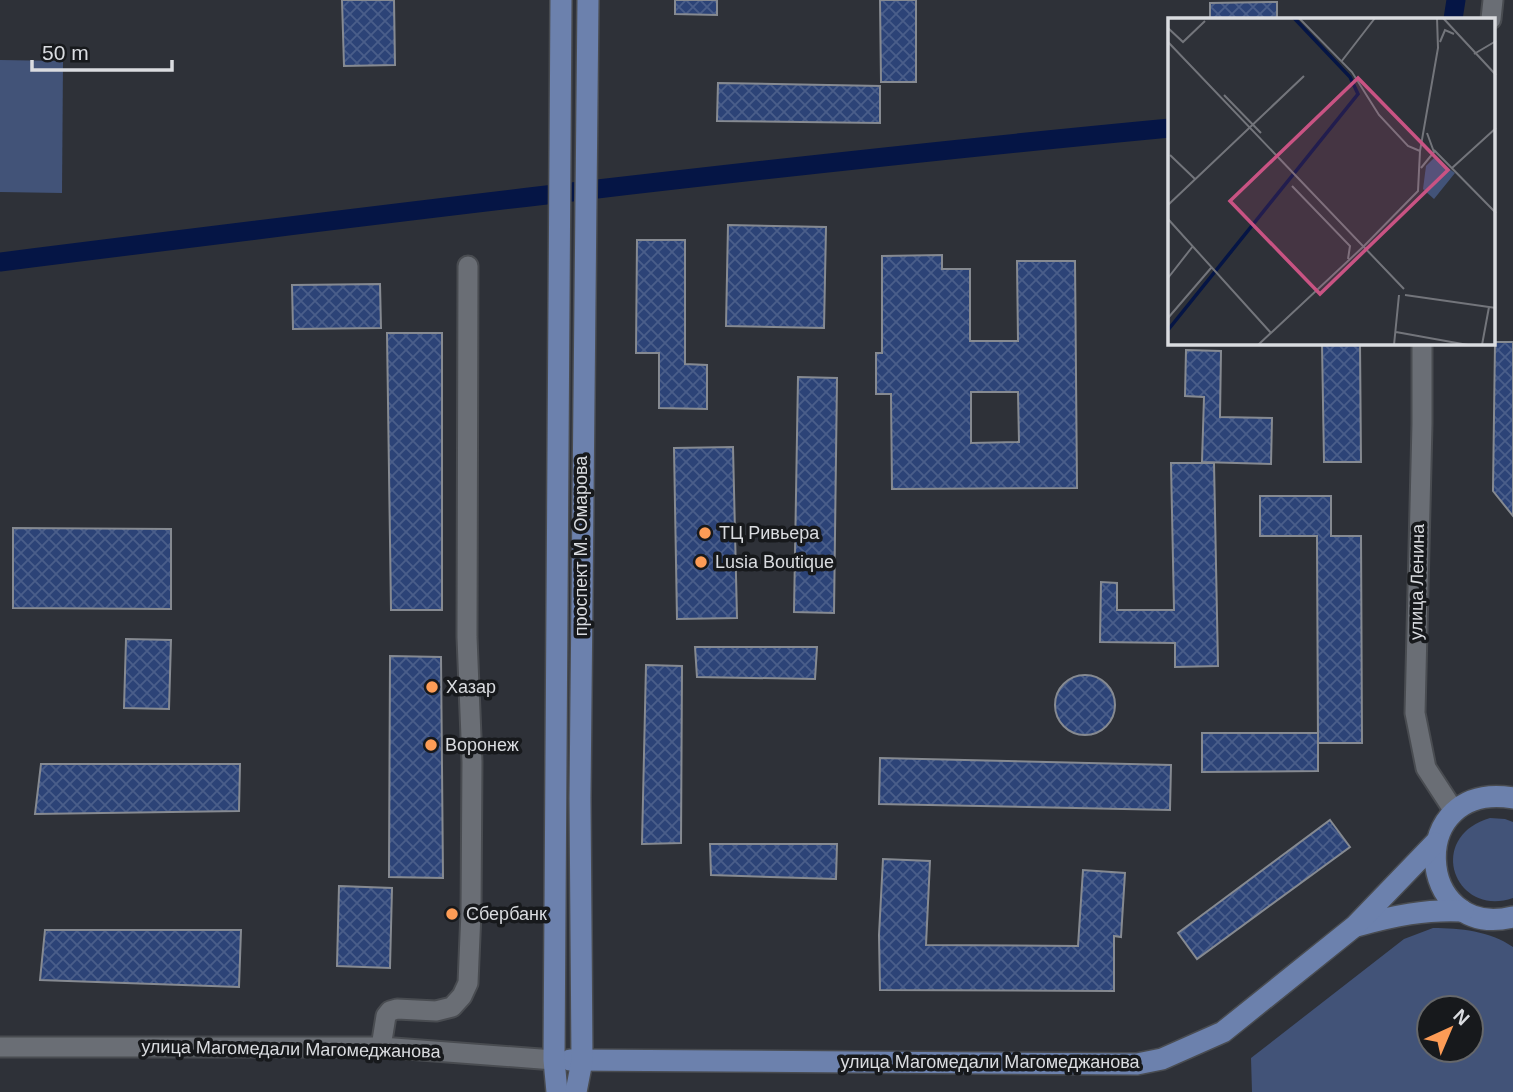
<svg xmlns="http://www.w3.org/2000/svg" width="1513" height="1092" viewBox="0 0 1513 1092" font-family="Arial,sans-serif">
  <defs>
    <pattern id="building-cross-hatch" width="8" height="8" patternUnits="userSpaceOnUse" patternTransform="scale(1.75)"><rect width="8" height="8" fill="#2c4377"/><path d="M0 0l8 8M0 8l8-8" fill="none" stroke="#4a5e8a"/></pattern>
  </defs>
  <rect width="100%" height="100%" fill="#2e3138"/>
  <!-- green -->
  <g fill="#425378" fill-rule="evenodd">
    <polygon points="0,60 63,61 62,193 0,192"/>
    <path d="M1490,818L1505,819L1513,822V898C1454,918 1425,837 1490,818Z"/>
    <path d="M1433,928C1460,928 1490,931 1513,947V1092H1252L1251,1058L1404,939ZM1471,1008V1050H1429V1008Z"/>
  </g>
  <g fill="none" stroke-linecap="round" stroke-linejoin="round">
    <!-- canal -->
    <g stroke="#051545" stroke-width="19">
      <polyline points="1453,19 1456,0"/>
      <path d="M0,262C390,213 779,165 1170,128"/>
    </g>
  </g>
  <!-- building -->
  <g fill="url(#building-cross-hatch)" stroke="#868a91" stroke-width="2" fill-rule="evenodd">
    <polygon points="342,0 394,0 395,65 344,66"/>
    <polygon points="675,0 717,0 717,15 675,14"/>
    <polygon points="880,0 916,0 916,82 881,82"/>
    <polygon points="1277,2 1277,19 1210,19 1210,3"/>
    <polygon points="718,83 880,86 880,123 717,121"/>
    <polygon points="728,225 826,227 824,328 726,326"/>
    <polygon points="637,240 685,240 685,364 707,365 707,409 659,408 659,353 636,353"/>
    <path d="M942,255V269H970V341H1018L1017,261H1075L1077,488L892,489L891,394H876V353H882V256ZM971,392H1018L1019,442L971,443Z"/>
    <polygon points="380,284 381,328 293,329 292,285"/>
    <polygon points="387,333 442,333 442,610 391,610"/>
    <polygon points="1495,342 1513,342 1513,516 1493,491"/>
    <polygon points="1322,343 1360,343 1361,462 1324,462"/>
    <polygon points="1186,350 1221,351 1220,417 1272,418 1271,464 1202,462 1204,397 1185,396"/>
    <polygon points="798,377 837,378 834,613 794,612"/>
    <polygon points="733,447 737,618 677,619 674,448"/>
    <polygon points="1171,463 1214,463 1218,666 1175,667 1175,643 1100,642 1101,582 1117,583 1117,610 1174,610"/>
    <polygon points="1260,496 1331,496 1331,536 1361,536 1362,743 1318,743 1317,536 1260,536"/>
    <polygon points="13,528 171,529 171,609 13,608"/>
    <polygon points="126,639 171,640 169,709 124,708"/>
    <polygon points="695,647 817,647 815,679 697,677"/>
    <polygon points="390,656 441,657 443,878 389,877"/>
    <polygon points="646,665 682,666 681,843 642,844"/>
    <circle cx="1085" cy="705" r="30"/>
    <polygon points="1202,733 1318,733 1318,771 1202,772"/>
    <polygon points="880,758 1171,765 1170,810 879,804"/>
    <polygon points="41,764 240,764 239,811 35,814"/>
    <polygon points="1330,820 1350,847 1197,959 1178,933"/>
    <polygon points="710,844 837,844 836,879 711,875"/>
    <polygon points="883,859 930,861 926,945 1078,946 1083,870 1125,873 1121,937 1114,936 1114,991 880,990 879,935"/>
    <polygon points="339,886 392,888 390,968 337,966"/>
    <polygon points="45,930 241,930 239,987 40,980"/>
  </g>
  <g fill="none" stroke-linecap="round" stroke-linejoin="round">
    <!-- minor casing -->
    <g stroke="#494c51" stroke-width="23">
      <g id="minor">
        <polyline points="1491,19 1493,0"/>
        <polyline points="1422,343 1422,424 1415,713 1426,768 1454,811"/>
        <polyline points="0,1047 381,1047 554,1060"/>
        <polyline points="381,1047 386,1016 390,1011 397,1009 436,1011 452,1007 462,996 468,983 471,912 472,762 467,637 468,266"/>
      </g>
    </g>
    <!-- major casing -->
    <g stroke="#494c51" stroke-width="24">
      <g id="major">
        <path d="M1513,798C1405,780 1414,941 1513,917"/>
        <path d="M1357,926C1393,916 1426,909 1463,911"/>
        <polyline points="570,1060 1137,1064 1162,1059 1223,1032 1355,926 1435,843"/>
        <polyline points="557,1092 554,1060 561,0"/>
        <polyline points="576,1092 582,1061 580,798 588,0"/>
      </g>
    </g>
    <!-- minor -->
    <use href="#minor" stroke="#6a6e75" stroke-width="19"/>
    <!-- major -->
    <use href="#major" stroke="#6c81ad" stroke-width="21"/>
  </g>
  <!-- markers -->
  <g fill="#fd9c56" stroke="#17191c" stroke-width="2.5">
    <circle cx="705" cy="533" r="7"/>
    <circle cx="701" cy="562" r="7"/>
    <circle cx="432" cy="687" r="7"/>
    <circle cx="431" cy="745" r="7"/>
    <circle cx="452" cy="914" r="7"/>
  </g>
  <g text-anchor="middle" stroke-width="7" stroke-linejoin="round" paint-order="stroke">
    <!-- poi labels -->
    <g font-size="18" fill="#dadce0" stroke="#17191c" text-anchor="start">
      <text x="719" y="539">ТЦ Ривьера</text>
      <text x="715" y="568">Lusia Boutique</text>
      <text x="446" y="693">Хазар</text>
      <text x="445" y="751">Воронеж</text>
      <text x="466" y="920">Сбербанк</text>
    </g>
    <!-- street labels -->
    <g font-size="18" fill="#dadce0" stroke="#17191c">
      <text transform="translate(581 546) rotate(-90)" y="6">проспект М. Омарова</text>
      <text transform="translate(1417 582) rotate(-89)" y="6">улица Ленина</text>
      <text transform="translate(291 1049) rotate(1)" y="6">улица Магомедали Магомеджановa</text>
      <text x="990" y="1068">улица Магомедали Магомеджанова</text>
    </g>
  </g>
  <!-- overview -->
  <g transform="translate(1168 18)">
    <rect width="327" height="327" fill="#2e3138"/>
    <path d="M266,140L287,155L266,181L255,171L258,148Z" fill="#425378"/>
    <path fill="none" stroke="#051545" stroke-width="3.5" d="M0,312L190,76L182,59L126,0"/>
    <path fill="none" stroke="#73757b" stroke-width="2" d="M131,0L184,54L211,97L240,128L252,133M275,0L328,57M0,10L15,24L37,3M0,24L236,271M272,24L277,12L286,16M306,36L328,23M173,44L207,0M56,77L93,115M266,132L328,195M2,137L27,161M253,150L266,134L259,115M284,150L328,110M124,168L182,228L180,241M0,187L136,58M0,201L103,315M196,228L250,173L252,133L270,30L269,0M0,260L25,228M237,277L328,290M0,300L43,250M228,314L300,327M90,327L196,228M226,327L231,277M314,327L321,289"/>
    <path fill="#c95383" fill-opacity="0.15" stroke="#c95383" stroke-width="3.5" d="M190,60L280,152L152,276L62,183Z"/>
    <rect width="327" height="327" fill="none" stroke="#dadce0" stroke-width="3.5"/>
  </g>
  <!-- north arrow -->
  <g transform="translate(1450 1029) rotate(44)"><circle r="33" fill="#17191c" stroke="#65676a" stroke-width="2"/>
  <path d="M0-5L12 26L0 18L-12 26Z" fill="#fd9c56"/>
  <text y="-10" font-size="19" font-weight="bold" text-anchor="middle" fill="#dadce0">N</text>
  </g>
  <!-- scale -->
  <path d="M32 60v10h140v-10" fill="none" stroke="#dadce0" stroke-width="3.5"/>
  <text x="42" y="60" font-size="21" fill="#dadce0" stroke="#17191c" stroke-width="5" paint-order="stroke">50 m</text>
</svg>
